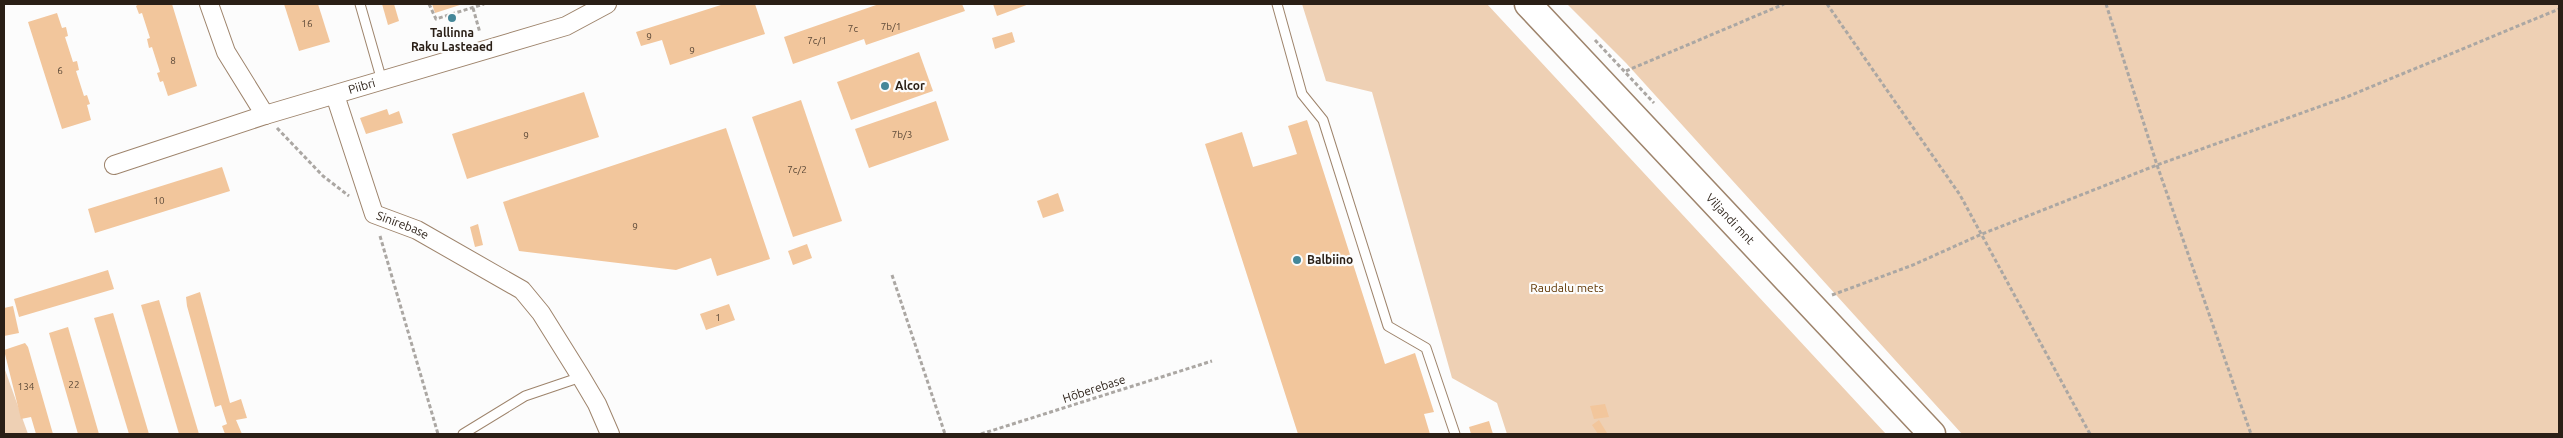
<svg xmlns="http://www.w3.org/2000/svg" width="2563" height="438" viewBox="0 0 2563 438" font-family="Ubuntu,sans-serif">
  <rect width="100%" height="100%" fill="#fcfcfc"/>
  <!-- green -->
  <g fill="#eed0b4">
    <polygon points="1302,4 1487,4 1886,434 1507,434 1497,403 1452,378 1372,92 1326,81"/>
    <polygon points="1567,4 2559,4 2559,434 1962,434 1626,63"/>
    <polygon points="4,367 28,434 4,434"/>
  </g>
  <!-- building -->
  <g fill="#f2c69c">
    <polygon points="139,4 172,4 197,86 168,96 163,81 160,82 157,73 160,72 152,47 149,48 147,39 150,38 142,13 139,14 136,6"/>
    <polygon points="284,4 318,4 330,42 299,51"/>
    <polygon points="382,4 394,4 399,21 388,25"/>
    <polygon points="432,4 463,4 435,13"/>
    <polygon points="724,4 755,4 765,34 670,65 662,40 641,46 636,32"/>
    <polygon points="879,4 962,4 965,11 866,45 864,39 793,64 784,37"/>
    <polygon points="993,4 1029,4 997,16"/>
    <polygon points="57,13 62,28 66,27 68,36 65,37 73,62 77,61 79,70 76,71 84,96 87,95 90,104 87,105 91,120 62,129 28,22"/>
    <polygon points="1012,32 1015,42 995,49 992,38"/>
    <polygon points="919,52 933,91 851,120 837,82"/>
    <polygon points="584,92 599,137 467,179 452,134"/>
    <polygon points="801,100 842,221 793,237 752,117"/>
    <polygon points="936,101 949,140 869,168 855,129"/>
    <polygon points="387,109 389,115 399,111 403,123 366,134 360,118"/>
    <polygon points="1307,120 1385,364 1415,353 1434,412 1424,414 1430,434 1298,434 1205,144 1242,132 1253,167 1297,154 1288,126"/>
    <polygon points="726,128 770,259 717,276 711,258 676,270 519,251 503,202"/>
    <polygon points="222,167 230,191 95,233 88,209"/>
    <polygon points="1058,193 1064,211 1043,218 1037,201"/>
    <polygon points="478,224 483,245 475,247 470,227"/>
    <polygon points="807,244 812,258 793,265 788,251"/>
    <polygon points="108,270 114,289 19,317 14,299"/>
    <polygon points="200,292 230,403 241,399 247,418 236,420 242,434 225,434 222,426 227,424 221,405 215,407 187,306 186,297"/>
    <polygon points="159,300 199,434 179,434 141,305"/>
    <polygon points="729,304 735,320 706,330 700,314"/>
    <polygon points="13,306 19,333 4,336 4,308"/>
    <polygon points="113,313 149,434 129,434 94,318"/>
    <polygon points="68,327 99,434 78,434 49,333"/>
    <polygon points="25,343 28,347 53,434 36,434 31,417 21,419 4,350"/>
    <polygon points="1605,404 1609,417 1594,419 1590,406"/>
    <polygon points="1599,420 1607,433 1606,434 1598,434 1592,425"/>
    <polygon points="1489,421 1493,434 1471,434 1469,427"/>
  </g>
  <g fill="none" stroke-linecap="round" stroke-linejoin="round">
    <!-- lane casing -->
    <g stroke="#9e846c" stroke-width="11">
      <g id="lane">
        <polyline points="360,4 382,81"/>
        <polyline points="1277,4 1302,94 1323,120 1388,326 1426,348 1455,434"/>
        <polyline points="463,434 525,396 581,377"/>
      </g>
    </g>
    <!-- street casing -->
    <g stroke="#9e846c" stroke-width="20">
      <g id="street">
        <polyline points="209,4 226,52 265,115"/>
        <path id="s1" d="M335,95L374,214L417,230L522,290L541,313L581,377L597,404L610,434"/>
        <path id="s2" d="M114,165L265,115L566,26L607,4"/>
      </g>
    </g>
    <!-- secondary casing -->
    <g stroke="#9e846c" stroke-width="29">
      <g id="secondary">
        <path id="s3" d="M1528,4L1932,434"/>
      </g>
    </g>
    <!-- path -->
    <g stroke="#aba7a3" stroke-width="3" stroke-dasharray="4 2.5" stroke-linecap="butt">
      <polyline points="429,4 436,19 484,4"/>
      <polyline points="1827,4 1960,195 2090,434"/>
      <polyline points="2106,4 2157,165 2251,434"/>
      <polyline points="473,8 480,33"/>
      <polyline points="1595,40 1654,103"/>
      <polyline points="1626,71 1784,4"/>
      <polyline points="277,128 323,176 349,196"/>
      <polyline points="380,236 438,434"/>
      <polyline points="892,275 945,434"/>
      <polyline points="1832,295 1913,265 1982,234 2157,165 2349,96 2559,9"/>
      <polyline points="981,434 1212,361"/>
    </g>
    <!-- lane -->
    <use href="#lane" stroke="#fff" stroke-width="9"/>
    <!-- street -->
    <use href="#street" stroke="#fff" stroke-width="18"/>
    <!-- secondary -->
    <use href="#secondary" stroke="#fff" stroke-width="26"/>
  </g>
  <!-- markers -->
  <g fill="#458799" stroke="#fcfcfc" stroke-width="2">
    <circle cx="452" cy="18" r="5"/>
    <circle cx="885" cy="86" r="5"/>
    <circle cx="1297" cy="260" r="5"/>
  </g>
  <g text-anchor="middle" stroke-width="4.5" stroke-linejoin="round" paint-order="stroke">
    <!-- number labels -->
    <g font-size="10" fill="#5c4938">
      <text x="307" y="27">16</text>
      <text x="891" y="30">7b/1</text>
      <text x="853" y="32">7c</text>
      <text x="649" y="40">9</text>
      <text x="817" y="44">7c/1</text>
      <text x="692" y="54">9</text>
      <text x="173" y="64">8</text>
      <text x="60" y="74">6</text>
      <text x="902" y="138">7b/3</text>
      <text x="526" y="139">9</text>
      <text x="797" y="173">7c/2</text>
      <text x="159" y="204">10</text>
      <text x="635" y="230">9</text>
      <text x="718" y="321">1</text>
      <text x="74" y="388">22</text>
      <text x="26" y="390">134</text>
    </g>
    <!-- poi labels -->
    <g font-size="12" font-weight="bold" fill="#2a1f16" stroke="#fcfcfc" text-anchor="start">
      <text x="452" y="37" text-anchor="middle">Tallinna<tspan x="452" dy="14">Raku Lasteaed</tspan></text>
      <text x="895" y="90">Alcor</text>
      <text x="1307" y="264">Balbiino</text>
    </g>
    <!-- street labels -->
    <g font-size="12" fill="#2a1f16" stroke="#fcfcfc">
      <text dy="4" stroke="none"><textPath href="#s2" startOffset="260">Piibri</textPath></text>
      <text dy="4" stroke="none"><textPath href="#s3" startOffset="295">Viljandi mnt</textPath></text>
      <text dy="4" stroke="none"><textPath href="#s1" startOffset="156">Sinirebase</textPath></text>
      <text transform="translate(1094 389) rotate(-18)" y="4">Hõberebase</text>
    </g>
    <!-- park labels -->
    <g font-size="12" fill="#5f3602" stroke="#fcfcfc">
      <text x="1567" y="292">Raudalu mets</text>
    </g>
  </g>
  <!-- border -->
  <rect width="2563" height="438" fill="none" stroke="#2a1f16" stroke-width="10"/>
</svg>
